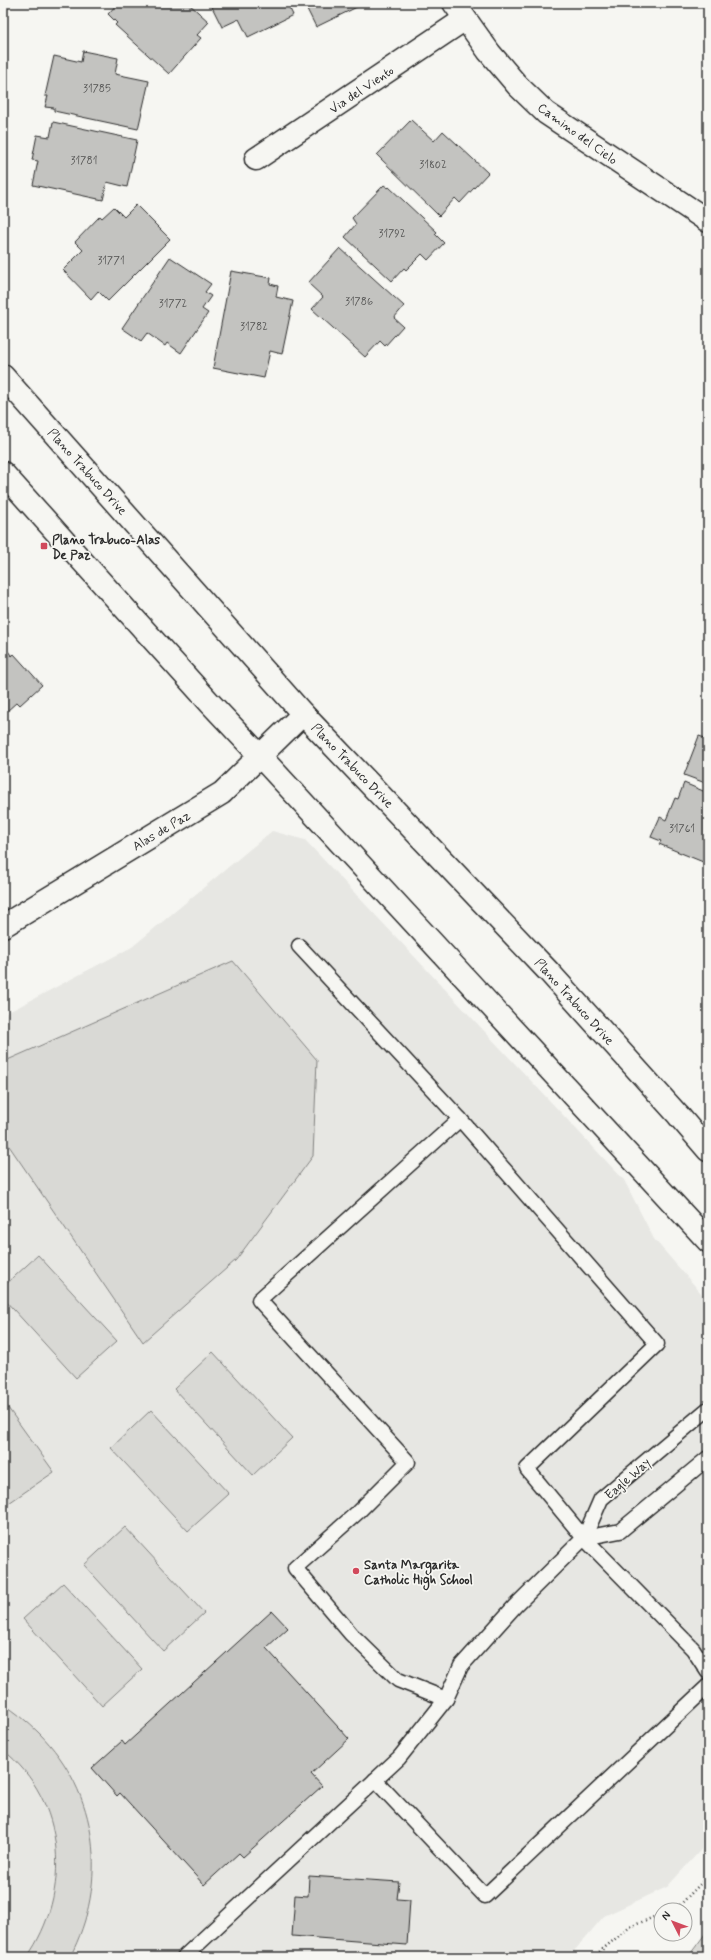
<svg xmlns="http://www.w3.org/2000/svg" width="711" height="1960" viewBox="0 0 711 1960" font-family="Mynerve,sans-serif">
  <rect width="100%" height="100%" fill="#f6f6f2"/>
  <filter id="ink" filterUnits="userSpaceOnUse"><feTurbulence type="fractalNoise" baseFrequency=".025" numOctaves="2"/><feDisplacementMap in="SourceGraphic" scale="8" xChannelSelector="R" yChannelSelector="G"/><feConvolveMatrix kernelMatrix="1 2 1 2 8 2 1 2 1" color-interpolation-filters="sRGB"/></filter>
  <g filter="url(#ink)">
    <!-- built -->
    <polygon fill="#e7e7e3" points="272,831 305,840 624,1180 654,1239 708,1301 708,1842 667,1887 604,1916 569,1957 3,1957 3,1015 132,947"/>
    <!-- green -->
    <g fill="#d9d9d5" stroke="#828280">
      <polygon points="233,961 317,1060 313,1156 236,1260 143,1342 3,1137 3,1062"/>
      <polygon points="38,1255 117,1341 76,1378 3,1298 3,1287"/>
      <polygon points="213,1352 292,1438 253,1475 174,1389"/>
      <polygon points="3,1401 54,1472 3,1507"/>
      <polygon points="151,1410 229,1494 188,1531 111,1448"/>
      <polygon points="125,1527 204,1613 163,1651 84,1565"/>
      <polygon points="63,1583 142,1669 102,1706 23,1619"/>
      <path d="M3,1704C16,1712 28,1722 39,1733C99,1793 109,1882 70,1957H27C72,1893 67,1800 3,1750Z"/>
      <polygon points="708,1930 708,1957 688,1957"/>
    </g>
    <!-- building -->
    <g fill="#c3c3c0" stroke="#2b2b2b">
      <polygon points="118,3 129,5 130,3 188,3 209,22 197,35 201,38 169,74 115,25 117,23 108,14"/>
      <polygon points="210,3 287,3 293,15 248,37 239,19 222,27"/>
      <polygon points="304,3 360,3 361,5 316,27"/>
      <polygon points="83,51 118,58 115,74 149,81 138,129 54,111 54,108 45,107 48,96 45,96 54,56 81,62"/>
      <polygon points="411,120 434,141 443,131 488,173 460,203 455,198 439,216 377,155"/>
      <polygon points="53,122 137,140 127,187 107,182 103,200 33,185 38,161 32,160 37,135 50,137"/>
      <polygon points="384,185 388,188 389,187 437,232 435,234 444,243 428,260 422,254 406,270 404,268 392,281 345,237 356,224 352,218"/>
      <polygon points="136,205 170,239 108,301 98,291 91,299 63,270 83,250 75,242 100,216 102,218 114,207 124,217"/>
      <polygon points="340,248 404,306 394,318 403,326 385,346 380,341 365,357 312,309 323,297 308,283"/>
      <polygon points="170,257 211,284 205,292 211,296 202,309 208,313 181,353 167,343 165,346 147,333 141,341 122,328"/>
      <polygon points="231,271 271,278 270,284 278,286 276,297 293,301 282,354 270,351 264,378 213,368"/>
      <polygon points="6,649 12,656 14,654 42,685 20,705 17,702 6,712 3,709 3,652"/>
      <polygon points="708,731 708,784 684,775 699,736 705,738"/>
      <polygon points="684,783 708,793 708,864 659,844 661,841 651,837 660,817 666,820 675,798 678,799"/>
      <polygon points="272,1611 288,1628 266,1648 349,1739 311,1774 322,1786 243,1857 239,1853 204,1885 120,1793 117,1796 92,1768 122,1741 125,1745"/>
      <polygon points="309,1876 399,1882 397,1899 410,1900 407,1945 292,1936 295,1895 308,1896"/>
    </g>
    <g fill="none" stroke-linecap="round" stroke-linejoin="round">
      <!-- service casing -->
      <g stroke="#2b2b2b" stroke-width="17">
        <g id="service">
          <polyline points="299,946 460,1119"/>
          <polyline points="584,1538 620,1531 708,1458"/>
          <polyline points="446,1699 398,1680 351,1634 295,1568 358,1512 408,1462 259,1300 460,1119 657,1344 527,1469 584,1538 693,1649 708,1672"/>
          <polyline points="375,1780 485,1896 708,1686"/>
          <polyline points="184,1957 399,1758 446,1699 461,1666 515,1606 584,1538 601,1499 708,1409"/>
        </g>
      </g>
      <!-- minor casing -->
      <g stroke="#2b2b2b" stroke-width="25">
        <g id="minor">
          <polyline points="454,3 489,52 517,85 546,113 708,221"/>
          <polyline points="256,159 465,19"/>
        </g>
      </g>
      <!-- tertiary casing -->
      <g stroke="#2b2b2b" stroke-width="25">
        <g id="tertiary">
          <polyline points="303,714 549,972 678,1115 708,1150"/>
          <polyline points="260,756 708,1241"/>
        </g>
      </g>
      <!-- secondary casing -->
      <g stroke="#2b2b2b" stroke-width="25">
        <g id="secondary">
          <polyline points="3,376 303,714 222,793 3,926"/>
          <polyline points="3,473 210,703 260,756"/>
        </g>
      </g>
      <!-- path -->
      <g stroke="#2b2b2b" stroke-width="2.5" stroke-dasharray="1 3" stroke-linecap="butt">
        <polyline points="669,1910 679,1906 708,1876"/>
        <polyline points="593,1957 630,1927 661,1914"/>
      </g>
      <!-- service -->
      <use href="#service" stroke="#f6f6f2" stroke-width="14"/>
      <!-- minor -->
      <use href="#minor" stroke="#f6f6f2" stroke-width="22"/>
      <!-- tertiary -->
      <use href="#tertiary" stroke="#f6f6f2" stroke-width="22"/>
      <!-- secondary -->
      <use href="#secondary" stroke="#f6f6f2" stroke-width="22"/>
    </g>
  </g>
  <!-- markers -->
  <g fill="#d1495b" stroke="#f6f6f2" stroke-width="1.5">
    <rect x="40" y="542" width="8" height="8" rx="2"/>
    <circle cx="356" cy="1571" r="4"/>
  </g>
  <g text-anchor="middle" stroke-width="3.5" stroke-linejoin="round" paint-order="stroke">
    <!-- number labels -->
    <g font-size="11" fill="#515150">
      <text x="97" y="92">31785</text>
      <text x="84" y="164">31781</text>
      <text x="433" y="168">31802</text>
      <text x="392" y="237">31792</text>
      <text x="111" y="264">31771</text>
      <text x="359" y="305">31786</text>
      <text x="173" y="307">31772</text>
      <text x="254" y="330">31782</text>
      <text x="682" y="832">31761</text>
    </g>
    <!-- street labels -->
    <g font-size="13" fill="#2b2b2b" stroke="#f6f6f2">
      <text transform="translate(361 89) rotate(-34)" y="5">Via del Viento</text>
      <text transform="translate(578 133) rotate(36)" y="5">Camino del Cielo</text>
      <text transform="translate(88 471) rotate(48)" y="5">Plano Trabuco Drive</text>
      <text transform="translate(353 765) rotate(46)" y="5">Plano Trabuco Drive</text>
      <text transform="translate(161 830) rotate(-31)" y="5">Alas de Paz</text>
      <text transform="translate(575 1001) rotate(48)" y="5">Plano Trabuco Drive</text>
      <text transform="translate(627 1478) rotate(-41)" y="5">Eagle Way</text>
    </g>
    <!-- poi labels -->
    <g font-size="13" font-weight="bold" fill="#2b2b2b" stroke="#f6f6f2" text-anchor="start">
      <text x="52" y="544">Plano Trabuco-Alas<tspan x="52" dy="15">De Paz</tspan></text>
      <text x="364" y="1569">Santa Margarita<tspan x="364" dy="15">Catholic High School</tspan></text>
    </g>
  </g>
  <!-- margin -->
  <rect width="711" height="1960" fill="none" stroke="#f6f6f2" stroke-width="16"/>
  <rect x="8" y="8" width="695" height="1944" fill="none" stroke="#2b2b2b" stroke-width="1.5" filter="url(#ink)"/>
  <!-- north arrow -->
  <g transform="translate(673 1922) rotate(312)"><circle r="19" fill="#f6f6f2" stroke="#a5a5a2"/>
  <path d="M0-3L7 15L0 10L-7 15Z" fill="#d1495b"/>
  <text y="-6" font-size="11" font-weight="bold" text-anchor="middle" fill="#2b2b2b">N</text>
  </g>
</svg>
